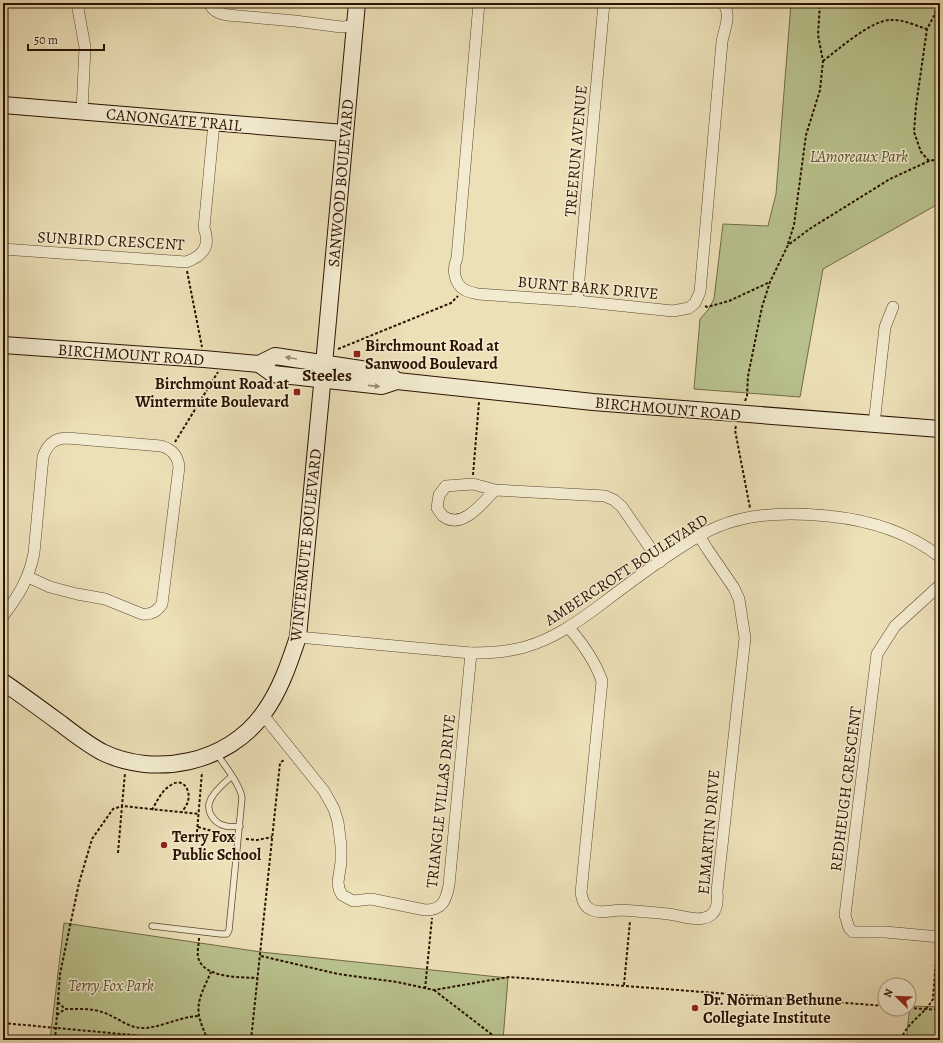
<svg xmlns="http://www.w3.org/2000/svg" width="943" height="1043" viewBox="0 0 943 1043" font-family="Alegreya,serif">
  <rect width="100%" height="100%" fill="#ece0b7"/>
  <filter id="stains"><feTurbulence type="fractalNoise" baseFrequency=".005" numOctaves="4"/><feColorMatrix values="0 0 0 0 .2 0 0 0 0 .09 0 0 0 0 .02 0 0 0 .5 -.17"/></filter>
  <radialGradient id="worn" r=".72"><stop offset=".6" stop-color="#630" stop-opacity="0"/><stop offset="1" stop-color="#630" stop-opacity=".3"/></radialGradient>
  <!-- green -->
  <g fill="#b9c28d" stroke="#726a46">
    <polygon points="791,3 940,3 940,203 823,269 800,397 694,389 700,319 708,310 714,299 723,224 768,226 776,194"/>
    <polygon points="64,923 261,952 508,978 503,1040 50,1040"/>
    <polygon points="910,1006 940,1007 940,1040 906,1040"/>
  </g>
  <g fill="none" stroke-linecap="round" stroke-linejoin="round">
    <!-- lane casing -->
    <g stroke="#5b462e" stroke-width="7">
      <g id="lane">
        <path d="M231,777C224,783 213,792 210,801C208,805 209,810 210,813C216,826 227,828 240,826"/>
        <path d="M152,926L221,934H227L229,930L242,798C241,786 224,764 216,753"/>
      </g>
    </g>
    <!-- street casing -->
    <g stroke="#5b462e" stroke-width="12">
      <g id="street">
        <polyline points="77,3 85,47 82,111"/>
        <path d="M209,3C213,11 218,13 227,15L295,21L341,27L354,26"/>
        <path d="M479,3L457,258C452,269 454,284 465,290C469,292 474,293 478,294L577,301L673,311L689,308L695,303L700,292L722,42C724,29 732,15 723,3"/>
        <path d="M3,249L186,262C203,256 211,246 204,228L214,123"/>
        <polyline points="577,301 604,3"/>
        <polyline points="874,424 885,327 893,307"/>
        <path d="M495,490C483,502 462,531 443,516C441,514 439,511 437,508L439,495L446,486L473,484L495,490L605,496L614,500L622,507L660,562"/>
        <polyline points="940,585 895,626 877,654 845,915 849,928 853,932 885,932 940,937"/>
        <path d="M3,616C19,595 29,579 34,553L43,457C47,445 54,438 67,438L161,446C172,449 178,456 179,467L162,604C157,611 152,615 142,614L105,599L77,594L50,587L28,577"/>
        <path d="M569,628C583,644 595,661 602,681L581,893C583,901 584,907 592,910C600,914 613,910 622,910C637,911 653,912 668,914C679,915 693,921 704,918C718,915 718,902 717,891L745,638L739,599L734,588L708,550L699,536"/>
        <path d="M298,637L471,653C490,653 508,652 525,647C553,639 576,623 599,606C624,587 649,568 675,551C689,542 702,533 717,527C752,512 791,512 828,516C869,520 907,531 940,557"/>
        <path d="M263,715L324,791L334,809L338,822L341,846V862L338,882L339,889L342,895L353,901L371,899L425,910C443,910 446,900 449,885L471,653"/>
      </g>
    </g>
    <!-- secondary casing -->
    <g stroke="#2b1200" stroke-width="18">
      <g id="secondary">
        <polyline points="3,105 344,133"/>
        <polyline points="3,345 204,359 259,364 273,374 382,386 397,381 593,402 940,429"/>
        <polyline points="259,364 275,356 387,373 397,381"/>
        <path d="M3,682C22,695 41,709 60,723C73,733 87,744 102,752C155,778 228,763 263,714C280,691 289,664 298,637L324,364L357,3"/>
      </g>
    </g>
    <!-- path -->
    <g stroke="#2b1200" stroke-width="2" stroke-dasharray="3 2" stroke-linecap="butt">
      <path d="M823,61C839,49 871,20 891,20C903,19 916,26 927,29"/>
      <polyline points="929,161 921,152 914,132 916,106 927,29 935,14 937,3"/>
      <polyline points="788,244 794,225 806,135 820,90 823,61 818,35 820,3"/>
      <polyline points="187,271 202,347"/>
      <polyline points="705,306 707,307 729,301 770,282"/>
      <polyline points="338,349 451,303 458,296"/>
      <polyline points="745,401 747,396 748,376 762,307 770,282 788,245 811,228 890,179 929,161 940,159"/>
      <polyline points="736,426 735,430 750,508"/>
      <polyline points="175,442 218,372"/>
      <polyline points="473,475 479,402"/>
      <path d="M152,810C157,801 162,790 171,785C183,777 191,790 188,801C187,805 184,809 182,812"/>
      <polyline points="198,827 219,833 225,837 230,838"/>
      <polyline points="197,832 202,772"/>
      <polyline points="246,839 257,840 272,837"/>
      <polyline points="118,853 122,806 199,814"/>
      <path d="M199,938C199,944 197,951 198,957C203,979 242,977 258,978"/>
      <polyline points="261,956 338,974 397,982 434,990 509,977 885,1006"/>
      <polyline points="624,985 630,921"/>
      <polyline points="425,989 432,918"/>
      <polyline points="434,990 499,1040"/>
      <path d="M58,1002L65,1009C77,1009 90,1008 102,1012C116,1016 126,1027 141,1028C157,1029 179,1017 198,1016"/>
      <polyline points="909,1008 940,1010"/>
      <polyline points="57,1015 65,1009"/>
      <polyline points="3,1023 186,1040"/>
      <polyline points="55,1040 60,974 79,883 92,839 113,809 122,806 125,773"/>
      <path d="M208,1040C193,1008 197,1003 211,972"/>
      <polyline points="251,1040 280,763 285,759"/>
      <path d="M901,1040C906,1023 925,1014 933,999L937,947"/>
    </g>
    <!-- lane -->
    <use href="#lane" stroke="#f3ebd0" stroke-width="5.5"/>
    <!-- street -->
    <use href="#street" stroke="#f3ebd0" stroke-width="11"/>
    <!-- secondary -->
    <use href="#secondary" stroke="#f3ebd0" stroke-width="16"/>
  </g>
  <!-- one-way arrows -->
  <defs><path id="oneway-solid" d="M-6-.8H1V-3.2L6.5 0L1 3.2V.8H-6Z"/></defs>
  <g fill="#998972">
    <use href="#oneway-solid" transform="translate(291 358) rotate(-170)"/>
    <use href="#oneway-solid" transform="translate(374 386) rotate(6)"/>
  </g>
  <!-- markers -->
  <g fill="#8f2418" stroke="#f3ebd0" stroke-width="1.5">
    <rect x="353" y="350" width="8" height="8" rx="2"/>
    <rect x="293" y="388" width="8" height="8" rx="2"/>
    <circle cx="164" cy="845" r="4"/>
    <circle cx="695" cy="1008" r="4"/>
  </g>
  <g text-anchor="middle" stroke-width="3" stroke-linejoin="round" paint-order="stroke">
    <!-- street labels -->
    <g font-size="16" fill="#2b1200" stroke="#f3ebd0">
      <text transform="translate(174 119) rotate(5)" y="6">CANONGATE TRAIL</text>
      <text transform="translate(575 151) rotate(-85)" y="6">TREERUN AVENUE</text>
      <text transform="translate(340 183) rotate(-85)" y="6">SANWOOD BOULEVARD</text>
      <text transform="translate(111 240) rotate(3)" y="6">SUNBIRD CRESCENT</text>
      <text transform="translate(588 287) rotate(5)" y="6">BURNT BARK DRIVE</text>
      <text transform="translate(131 354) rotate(4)" y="6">BIRCHMOUNT ROAD</text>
      <text transform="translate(668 408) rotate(5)" y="6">BIRCHMOUNT ROAD</text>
      <text transform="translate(305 545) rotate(-84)" y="6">WINTERMUTE BOULEVARD</text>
      <text transform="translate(626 569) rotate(-33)" y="6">AMBERCROFT BOULEVARD</text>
      <text transform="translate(845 789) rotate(-83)" y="6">REDHEUGH CRESCENT</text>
      <text transform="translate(440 801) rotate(-84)" y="6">TRIANGLE VILLAS DRIVE</text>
      <text transform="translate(708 832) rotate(-85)" y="6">ELMARTIN DRIVE</text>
    </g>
    <!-- park labels -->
    <g font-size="16" font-style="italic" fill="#5d5031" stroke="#f3ebd0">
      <text x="859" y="162">L'Amoreaux Park</text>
      <text x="111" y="991">Terry Fox Park</text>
    </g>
    <!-- poi labels -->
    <g font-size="16" font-weight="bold" fill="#2b1200" stroke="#f3ebd0" text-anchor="start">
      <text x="365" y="351">Birchmount Road at<tspan x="365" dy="18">Sanwood Boulevard</tspan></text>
      <text x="289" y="389" text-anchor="end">Birchmount Road at<tspan x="289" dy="18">Wintermute Boulevard</tspan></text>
      <text x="172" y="842">Terry Fox<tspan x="172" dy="18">Public School</tspan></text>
      <text x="703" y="1005">Dr. Norman Bethune<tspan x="703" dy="18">Collegiate Institute</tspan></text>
    </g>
    <!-- neighbourhood labels -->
    <g font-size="17" font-weight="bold" fill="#2b1200" stroke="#f3ebd0">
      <text x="327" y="381">Steeles</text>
    </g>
  </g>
  <!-- margin -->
  <rect width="943" height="1043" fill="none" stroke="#ece0b7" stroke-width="16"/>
  <rect x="4" y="4" width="935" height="1035" fill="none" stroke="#2b1200" stroke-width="2"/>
  <rect x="8" y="8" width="927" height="1027" fill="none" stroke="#2b1200"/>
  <!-- north arrow -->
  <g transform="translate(897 997) rotate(293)"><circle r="19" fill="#f3ebd0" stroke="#a3947d"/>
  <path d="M0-3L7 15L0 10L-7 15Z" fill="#8f2418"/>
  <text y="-6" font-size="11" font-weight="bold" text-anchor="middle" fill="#2b1200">N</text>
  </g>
  <!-- scale -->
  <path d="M28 44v6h76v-6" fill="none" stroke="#2b1200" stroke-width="2"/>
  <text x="34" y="44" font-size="12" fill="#2b1200" stroke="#f3ebd0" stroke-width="3" paint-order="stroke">50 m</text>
  <rect width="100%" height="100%" filter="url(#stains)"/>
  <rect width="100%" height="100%" fill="url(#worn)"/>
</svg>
